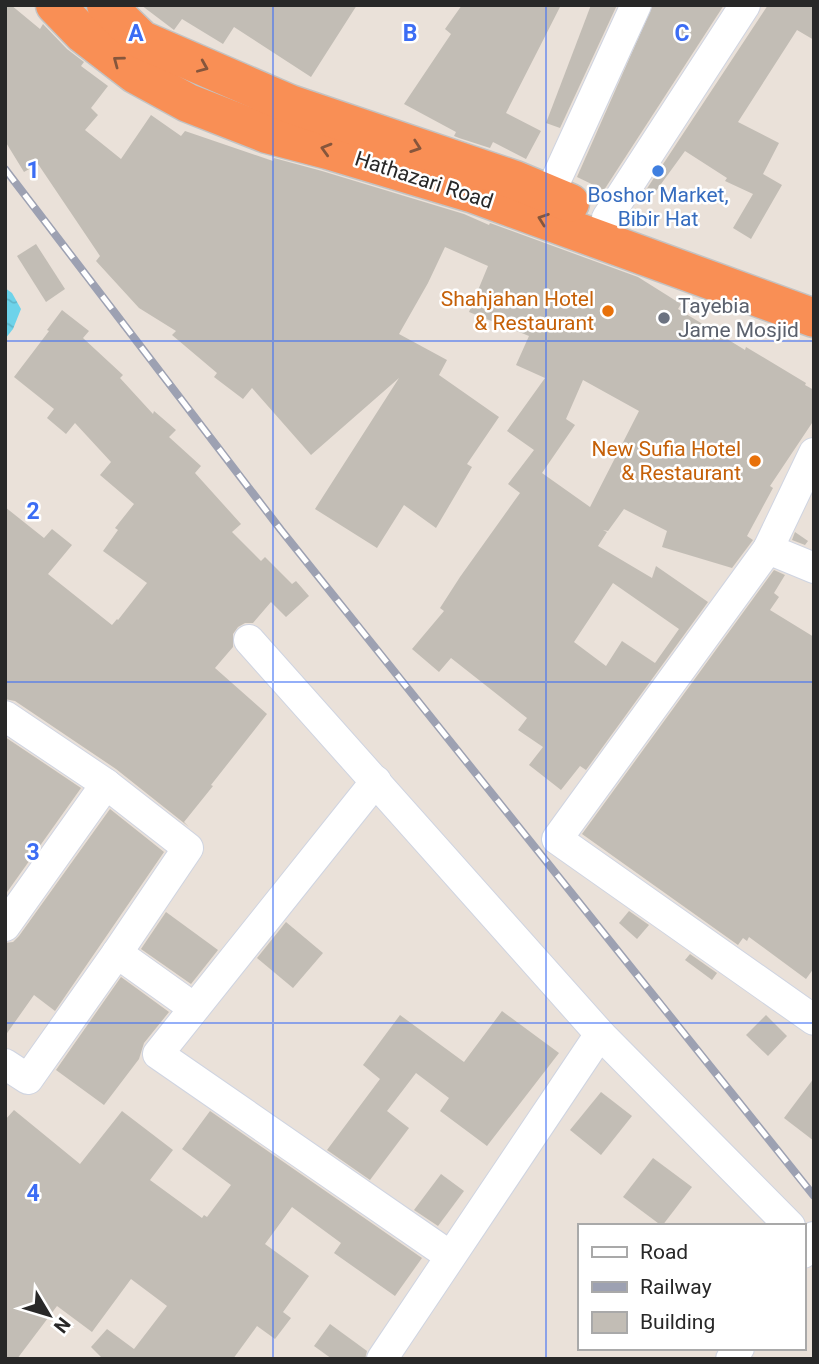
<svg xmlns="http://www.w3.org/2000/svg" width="819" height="1364" viewBox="0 0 819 1364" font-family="Roboto,sans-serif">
  <defs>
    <pattern id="water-ripples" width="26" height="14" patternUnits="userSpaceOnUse" patternTransform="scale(1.75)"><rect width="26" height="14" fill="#6ed3ea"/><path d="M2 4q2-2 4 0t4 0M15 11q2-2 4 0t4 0" fill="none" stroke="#5fb5c9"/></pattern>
  </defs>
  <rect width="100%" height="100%" fill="#eae1d9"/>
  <!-- water -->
  <polygon fill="url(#water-ripples)" points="5,288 12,293 21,309 13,329 5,339"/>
  <!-- building -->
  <g fill="#c2bdb5" fill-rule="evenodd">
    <path d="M5,5H11L40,29L43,24L67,49L84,62L81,66L108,86L91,108L98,115L85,130L121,159L151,115L181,136L185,131L273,161L274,158L322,171L464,214L489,225L490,223L638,277L681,304L678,309L745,350L746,347L806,383L805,385L814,390V420L770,486L773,488L747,536L753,540L732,568L662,547L667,531L624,509L608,531L603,530L607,532L598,546L652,578L656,566L708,602L586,770L580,766L561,790L529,765L543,747L518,730L527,718L451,658L439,672L412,649L444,611L440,608L460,577L520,493L508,484L534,450L507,431L545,378L516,365L529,336L469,312L488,266L445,247L428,283L399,334L447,360L439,375L499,417L467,464L472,467L436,528L404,505L377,548L315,509L399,378L311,455L252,388L243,399L214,377L217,373L172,335L176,331L139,308L96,261L100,256L38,164L24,172L5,141ZM583,380L639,411L590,507L542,473L575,425L566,419ZM613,583L679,629L655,663L622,641L606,666L574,642Z"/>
    <polygon points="141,5 357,5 311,77 234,27 223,44 182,19 174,30"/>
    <polygon points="462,5 561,5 506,113 541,131 526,159 493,142 490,148 459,138 454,136 456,132 404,104 451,34 445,29"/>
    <polygon points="591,5 617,5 560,128 546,123"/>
    <polygon points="653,5 724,5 604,190 577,177"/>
    <polygon points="768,5 814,5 814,40 797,30 738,122 779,143 763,174 782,185 751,239 733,228 753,194 725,181 727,178 685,151 653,195 646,190"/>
    <polygon points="36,244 65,289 46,302 17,256"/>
    <polygon points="62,310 89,331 83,338 123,375 120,378 153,414 154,411 176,430 169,437 201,466 195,473 241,524 232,532 261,561 265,557 292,584 296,581 309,596 286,617 271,602 253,623 245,623 238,627 233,634 233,647 215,668 267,714 211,785 213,786 184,822 189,827 116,769 15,701 5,699 5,507 44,538 52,529 72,545 48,574 112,625 117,619 118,620 147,583 103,551 118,530 115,528 134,504 100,475 111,462 75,423 66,434 47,418 54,409 14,377 49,331 47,330"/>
    <polygon points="795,532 808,541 805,545 792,540"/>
    <polygon points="774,570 785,575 774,593 779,597 770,610 814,637 814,968 806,979 749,937 747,941 743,938 738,945 582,834"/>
    <polygon points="5,737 81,788 5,895"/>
    <polygon points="110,809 164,852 55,1011 34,995 5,1036 5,943 13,942 19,936"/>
    <polygon points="629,911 649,925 637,939 619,923"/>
    <polygon points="166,912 218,950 191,984 141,949"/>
    <polygon points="286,922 323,953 293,988 257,958"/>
    <polygon points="690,954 717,973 712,980 685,960"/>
    <polygon points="121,977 169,1012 144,1043 139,1059 104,1105 56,1070"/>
    <polygon points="502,1011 559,1053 487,1146 440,1111 449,1098 416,1073 387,1111 409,1128 370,1180 327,1150 380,1079 363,1065 400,1015 464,1062"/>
    <polygon points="766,1015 787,1036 768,1056 746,1035"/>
    <polygon points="814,1078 814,1141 784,1118"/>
    <polygon points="601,1092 632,1116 601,1155 570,1130"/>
    <polygon points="14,1110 80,1164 122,1111 173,1150 150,1180 202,1218 204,1215 207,1217 231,1185 182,1149 210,1111 422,1258 395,1296 334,1253 341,1243 292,1207 265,1244 309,1276 283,1312 291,1318 275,1339 257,1326 233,1359 103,1359 91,1347 107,1329 134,1349 167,1306 131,1279 92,1332 57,1306 17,1359 5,1359 5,1120"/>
    <polygon points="653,1158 692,1187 662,1226 623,1197"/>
    <polygon points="441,1174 464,1191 438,1226 414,1210"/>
    <polygon points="330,1324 367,1351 365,1359 332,1359 314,1346"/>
  </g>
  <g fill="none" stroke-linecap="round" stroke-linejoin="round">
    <!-- street casing -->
    <g stroke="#cfd4e1" stroke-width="32">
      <g id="street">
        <polyline points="549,195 636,5"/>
        <polyline points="607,218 745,5"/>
        <polyline points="814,453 768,549 557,839 814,1020"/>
        <polyline points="768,549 814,568"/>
        <polyline points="249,640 600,1034 790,1226"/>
        <polyline points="5,716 106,784 5,926"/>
        <polyline points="376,781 158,1054 450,1256"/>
        <polyline points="106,784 188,848 117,953"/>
        <polyline points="5,1064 28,1079 117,953 194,1008"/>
        <polyline points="803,1253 814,1237"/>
        <polyline points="382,1359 600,1034"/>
        <polyline points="731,1359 739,1348"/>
      </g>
    </g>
    <!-- highway casing -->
    <g stroke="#c3c3c3" stroke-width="41">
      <g id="highway">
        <polyline points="55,5 83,34 135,74 188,103 267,134 328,150 471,193 814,318"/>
        <polyline points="106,5 142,40 290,104 515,180 570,203"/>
      </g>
    </g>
    <!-- street -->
    <use href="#street" stroke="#fff" stroke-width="30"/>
    <!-- highway -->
    <use href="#highway" stroke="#f98f55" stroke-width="38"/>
    <!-- rail casing -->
    <g stroke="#9da1b2" stroke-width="8">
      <polyline id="rail" points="5,169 281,530 814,1196"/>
    </g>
    <!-- rail -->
    <use href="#rail" stroke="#fff" stroke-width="5" stroke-dasharray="16" stroke-linecap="butt"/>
  </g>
  <!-- one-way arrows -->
  <defs><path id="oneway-chevron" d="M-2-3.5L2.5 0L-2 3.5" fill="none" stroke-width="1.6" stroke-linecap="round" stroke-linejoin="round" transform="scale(1.75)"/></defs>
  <g stroke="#86563c">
    <use href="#oneway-chevron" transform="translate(118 61) rotate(-143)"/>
    <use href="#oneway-chevron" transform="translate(203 67) rotate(23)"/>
    <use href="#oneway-chevron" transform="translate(416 147) rotate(19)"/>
    <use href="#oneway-chevron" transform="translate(326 149) rotate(-164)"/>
    <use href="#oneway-chevron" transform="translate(543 219) rotate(-160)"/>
  </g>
  <!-- grid -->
  <path fill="none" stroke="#3c6df4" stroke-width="2" stroke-opacity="0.55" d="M273,5V1359M546,5V1359M5,341H814M5,682H814M5,1023H814"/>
  <!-- markers -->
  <circle fill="#3f7fe0" stroke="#fff" stroke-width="2.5" cx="658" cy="171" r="7"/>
  <g fill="#e8710a" stroke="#fff" stroke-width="2.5">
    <circle cx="608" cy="311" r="7"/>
    <circle cx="755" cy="461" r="7"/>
  </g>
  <circle fill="#6b7280" stroke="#fff" stroke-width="2.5" cx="664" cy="318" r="7"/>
  <g text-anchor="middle" stroke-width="5" stroke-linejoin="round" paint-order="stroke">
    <!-- street labels -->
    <g font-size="21" fill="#282828" stroke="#fff">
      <text transform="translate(424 180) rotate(18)" y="7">Hathazari Road</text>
    </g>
    <!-- shop labels -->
    <g font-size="21" fill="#366cbe" stroke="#fff">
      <text x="658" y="202">Boshor Market,<tspan x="658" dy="24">Bibir Hat</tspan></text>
    </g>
    <!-- food labels -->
    <g font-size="21" fill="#c56008" stroke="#fff" text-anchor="end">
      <text x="594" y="306">Shahjahan Hotel<tspan x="594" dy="24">&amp; Restaurant</tspan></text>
      <text x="741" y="456">New Sufia Hotel<tspan x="741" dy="24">&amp; Restaurant</tspan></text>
    </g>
    <!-- worship labels -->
    <g font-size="21" fill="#5b616d" stroke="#fff" text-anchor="start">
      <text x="678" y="313">Tayebia<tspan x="678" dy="24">Jame Mosjid</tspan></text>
    </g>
  </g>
  <g font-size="23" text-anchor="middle" font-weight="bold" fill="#3c6df4" stroke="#fff" stroke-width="5" stroke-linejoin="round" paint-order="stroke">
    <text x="136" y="41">A</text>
    <text x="410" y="41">B</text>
    <text x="682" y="41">C</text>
    <text x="33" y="178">1</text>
    <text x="33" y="519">2</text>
    <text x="33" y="860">3</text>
    <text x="33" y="1201">4</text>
  </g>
  <!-- border -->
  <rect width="819" height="1364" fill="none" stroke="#282828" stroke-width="14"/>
  <!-- legend -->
  <rect x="578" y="1224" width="228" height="126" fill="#ffffff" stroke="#a9a9a9" stroke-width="2"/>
  <rect x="592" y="1247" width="35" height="10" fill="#ffffff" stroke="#a9a9a9" stroke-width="2"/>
  <text x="640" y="1259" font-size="21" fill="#282828">Road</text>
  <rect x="592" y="1282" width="35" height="10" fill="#9da1b2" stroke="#a9a9a9" stroke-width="2"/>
  <text x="640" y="1294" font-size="21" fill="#282828">Railway</text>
  <rect x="592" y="1312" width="35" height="21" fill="#c2bdb5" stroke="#a9a9a9" stroke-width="2"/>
  <text x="640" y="1329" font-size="21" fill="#282828">Building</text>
  <!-- north arrow -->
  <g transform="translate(49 1315) rotate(128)" stroke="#ffffff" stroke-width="5" paint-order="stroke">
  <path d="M0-5L12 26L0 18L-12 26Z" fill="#282828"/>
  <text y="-10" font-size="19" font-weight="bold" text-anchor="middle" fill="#282828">N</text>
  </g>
</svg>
